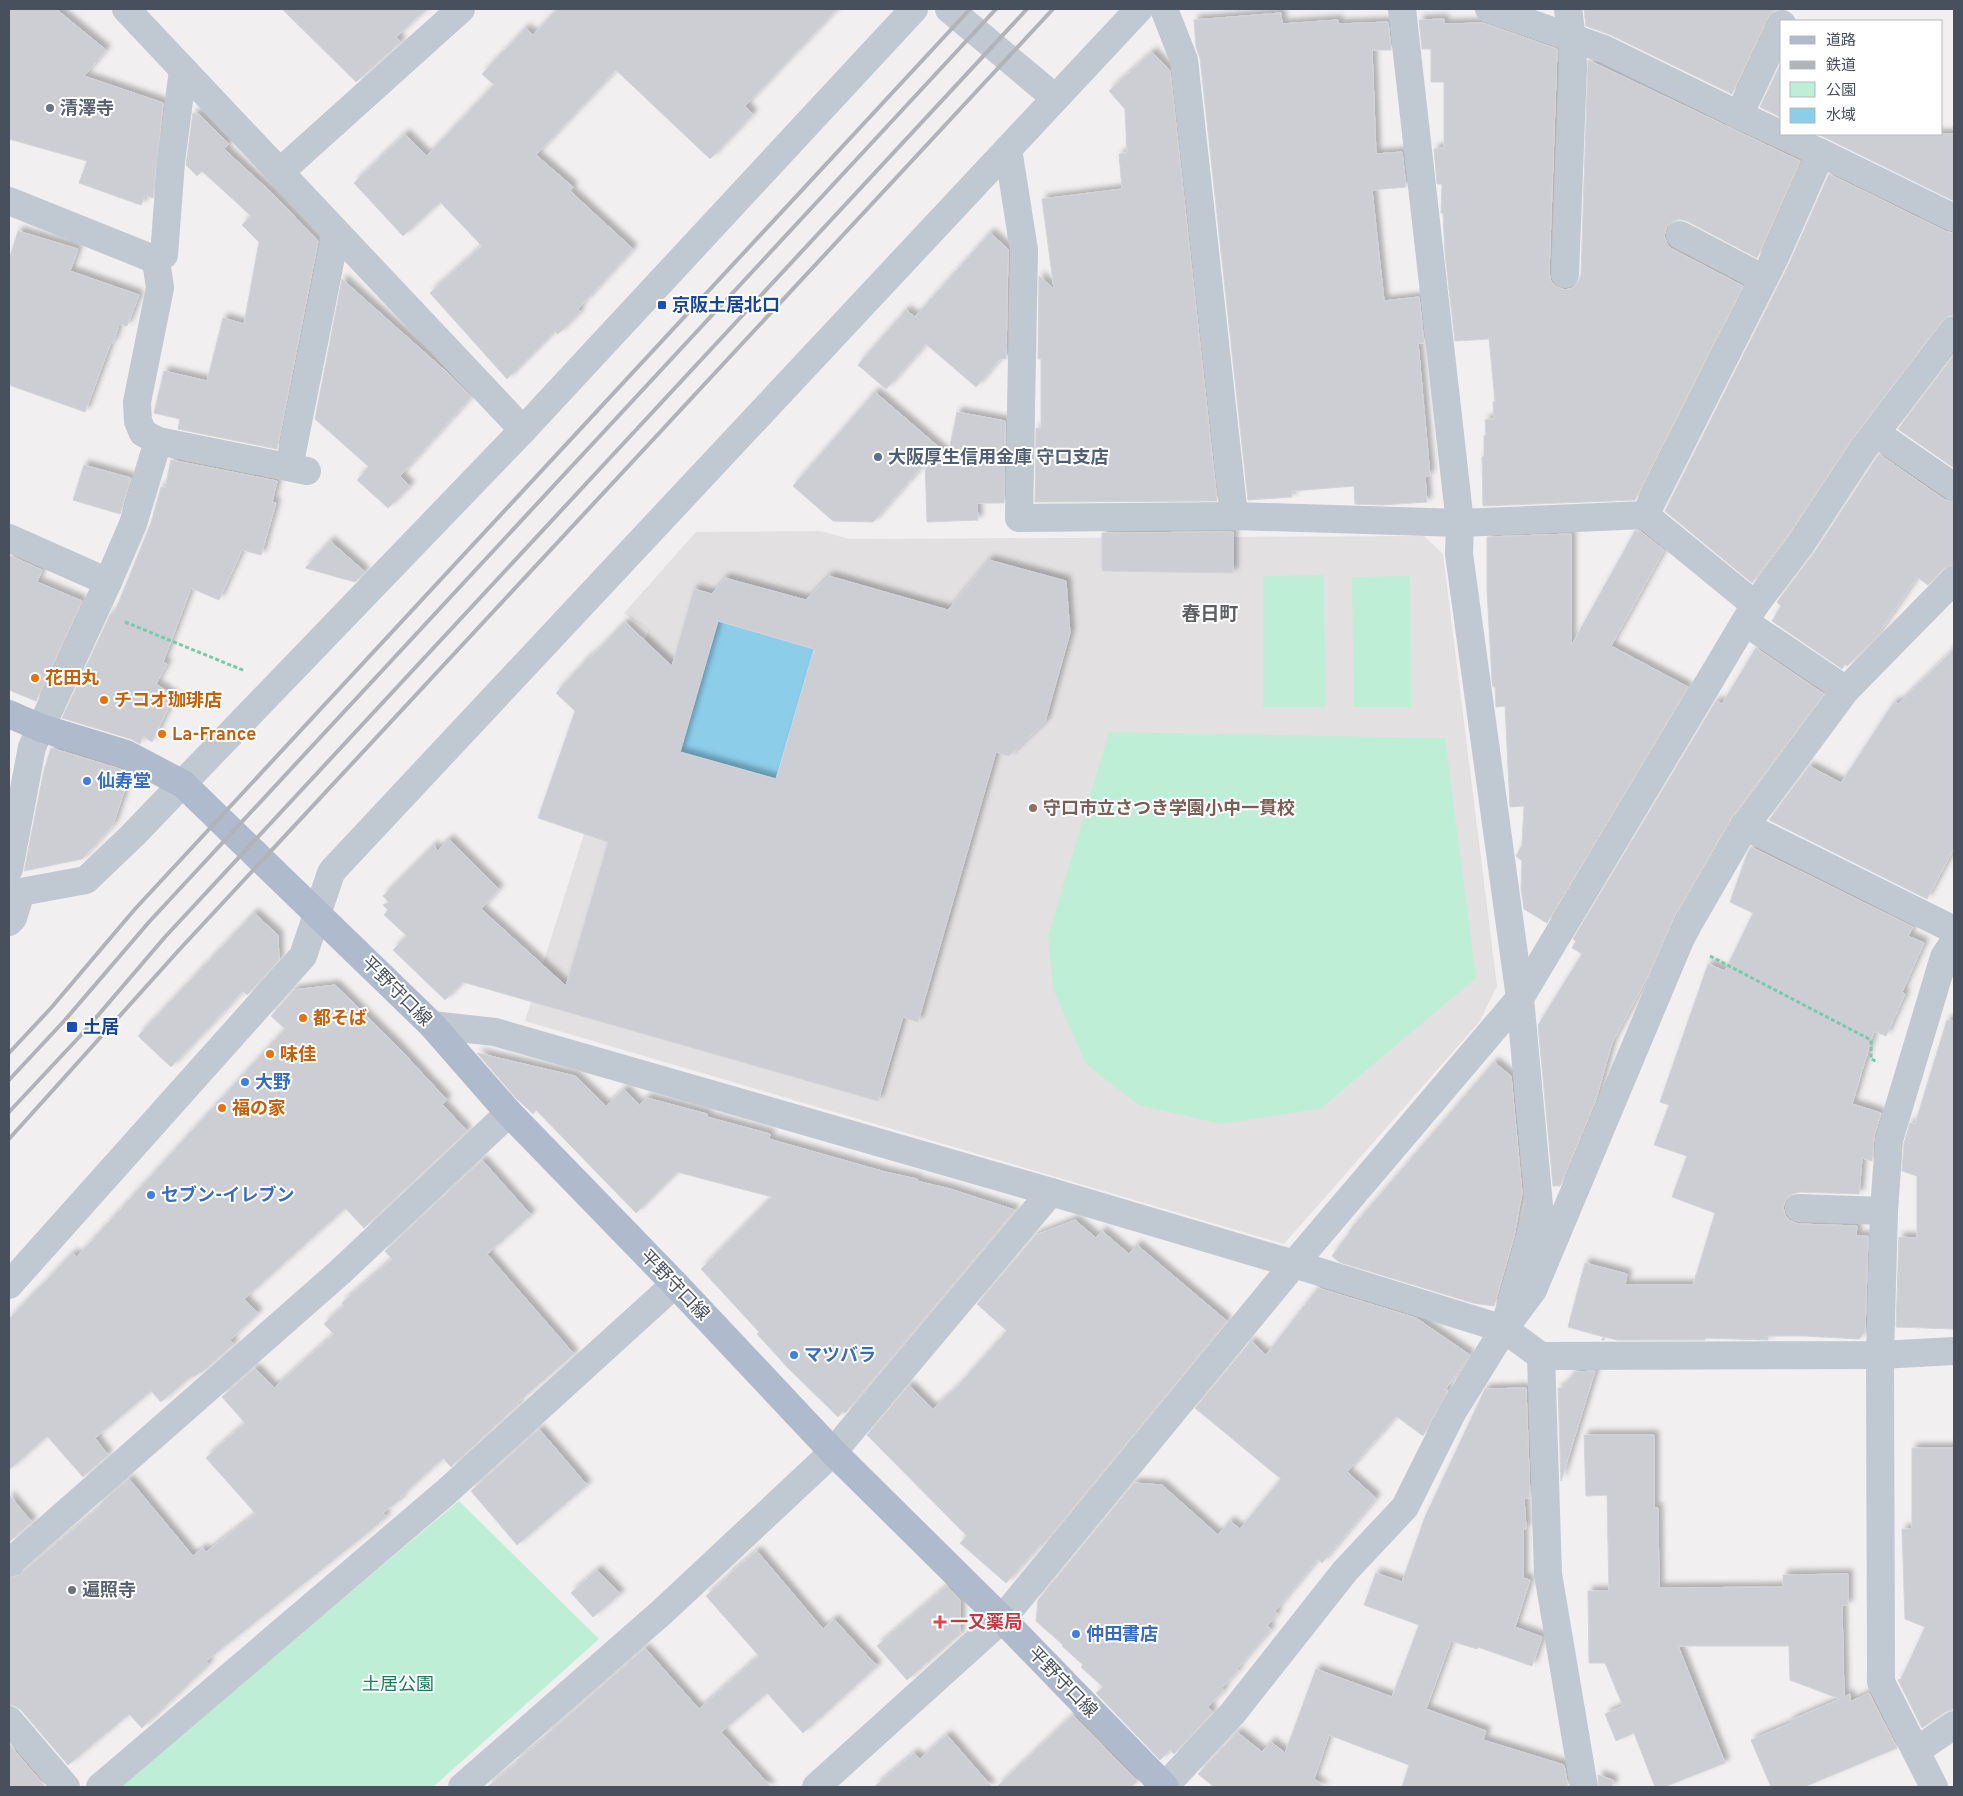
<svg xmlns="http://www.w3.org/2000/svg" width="1963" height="1796" viewBox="0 0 1963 1796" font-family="Overpass,'Noto Sans JP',sans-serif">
  <defs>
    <filter id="shadow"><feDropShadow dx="4.5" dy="-4.5" stdDeviation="2.5" flood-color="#0004"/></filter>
  </defs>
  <rect width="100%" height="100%" fill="#f1efef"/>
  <!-- education -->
  <polygon fill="#e2e0e1" points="821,531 849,539 1424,536 1443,554 1497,986 1480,1021 1284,1244 525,1021 648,631 624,613 696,532"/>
  <!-- green -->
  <g fill="#beeed6">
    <polygon points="1324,575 1325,707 1263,707 1263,576"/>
    <polygon points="1410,576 1411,707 1354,707 1352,577"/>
    <polygon points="1109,732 1445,738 1476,978 1321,1108 1222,1124 1139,1105 1086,1064 1053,989 1048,936"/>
    <polygon points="459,1501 599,1639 433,1787 118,1787"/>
  </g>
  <!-- water -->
  <polygon fill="#8ccdea" points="718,621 814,649 776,779 680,752"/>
  <!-- building -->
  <g fill="#ccced4" stroke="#d3d4da" fill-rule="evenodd" filter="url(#shadow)">
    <polygon points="9,9 56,9 106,50 84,76 163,103 153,198 145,195 141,205 79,183 87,161 9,139"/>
    <polygon points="282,9 426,9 396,37 401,42 356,82"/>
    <polygon points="558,9 837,9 745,106 753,114 710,159 616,70 536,155 573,187 570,191 633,249 578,309 580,312 558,334 555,331 507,379 430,293 482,246 440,202 403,236 354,183 405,134 427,156 494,85 482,74 526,28 533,35"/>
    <polygon points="1584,9 1780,9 1773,11 1768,17 1732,94 1611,35 1586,26"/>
    <polygon points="1281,13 1282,24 1338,20 1338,24 1388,22 1391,50 1372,50 1376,154 1402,152 1406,187 1372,190 1384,301 1419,297 1424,343 1418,343 1430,476 1425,476 1427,502 1382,505 1355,504 1354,486 1292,491 1292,497 1248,500 1200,58 1196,47 1194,20"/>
    <polygon points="1444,19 1444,24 1483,23 1557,49 1549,273 1551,282 1557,287 1565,290 1573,288 1578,282 1581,275 1588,60 1800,161 1757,258 1687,221 1679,219 1672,222 1666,228 1664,236 1667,244 1672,249 1743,286 1635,500 1483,506 1482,457 1484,456 1484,436 1486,435 1485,420 1494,419 1493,402 1495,401 1489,339 1455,341 1445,254 1443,213 1441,213 1442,184 1437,184 1434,149 1444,148 1444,82 1431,82 1431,49 1422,49 1419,20"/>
    <polygon points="1152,52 1170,71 1217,501 1035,502 1036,428 1041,429 1041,359 1038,359 1039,276 1054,289 1042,199 1122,189 1119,154 1127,153 1125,109 1109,91"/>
    <polygon points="1782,61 1782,118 1760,107"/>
    <polygon points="193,113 200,115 229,144 224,149 273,194 318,241 277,449 178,429 180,419 154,413 164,371 207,381 223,318 244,324 259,242 242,225 251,216 202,171 197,176 186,165"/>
    <polygon points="1817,134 1954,134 1954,201 1828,139"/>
    <polygon points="1829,174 1947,232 1954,233 1954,315 1948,316 1942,321 1852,439 1788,535 1752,583 1665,511 1789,264"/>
    <polygon points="18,231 78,249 70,271 139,295 127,326 119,324 113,343 111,342 85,412 9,385 9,260"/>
    <polygon points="990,233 1008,249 1008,251 1006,359 1000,359 976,387 926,344 886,389 858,365 906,310 915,317"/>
    <polygon points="342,279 451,376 471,397 400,476 410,486 388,508 357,480 369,467 315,419"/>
    <polygon points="1954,355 1954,468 1898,429"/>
    <polygon points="875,392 948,455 957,412 1005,421 1004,503 977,503 978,520 927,522 925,463 873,522 833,521 793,486"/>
    <polygon points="1879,454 1945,500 1954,502 1954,565 1943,569 1928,585 1917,577 1874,640 1847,666 1845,664 1842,669 1772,621 1781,606 1777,602 1814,553"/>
    <polygon points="171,460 277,481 272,502 276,503 261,555 242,550 219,600 191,588 163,662 167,664 156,684 174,696 152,742 143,736 140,744 131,739 62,718 111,613 114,614 151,523 161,487 165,488"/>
    <polygon points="84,465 131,478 120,514 73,500"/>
    <polygon points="1635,531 1640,531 1664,550 1611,646 1688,687 1547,923 1524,909 1521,888 1522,861 1516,856 1522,845 1524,806 1510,807 1505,706 1496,707 1495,687 1493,687 1492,681 1487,590 1487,537 1571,534 1571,646"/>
    <polygon points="1233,532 1233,573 1102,571 1102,533"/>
    <polygon points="330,541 365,572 355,582 305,568"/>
    <polygon points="9,555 42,570 37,582 82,601 36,701 9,690"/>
    <path d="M989,560L1066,581L1070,633L1045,722L1009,756L996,752L918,1022L903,1017L878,1101L463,982L445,1000L393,950L407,936L384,915L388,910L383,905L389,902L383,896L434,845L437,851L449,839L499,889L481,909L566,986L608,842L538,818L575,711L556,693L589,657L590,658L625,622L672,666L694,589L712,594L725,578L806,600L829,576L948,610ZM718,621L814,649L776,779L680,752Z"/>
    <polygon points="1756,648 1824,694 1732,817 1675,915 1648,976 1612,1043 1596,1099 1560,1186 1553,1186 1538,1025 1582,954 1572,948 1576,941 1573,939 1716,701 1722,704"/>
    <polygon points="1954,649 1954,848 1927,899 1769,820 1809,766 1841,783 1894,702 1898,704"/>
    <polygon points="51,748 120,769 130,774 113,825 82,859 24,871 44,770"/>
    <polygon points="1751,847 1913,927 1908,936 1924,943 1902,992 1905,994 1886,1036 1874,1031 1852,1104 1881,1113 1874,1136 1872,1161 1862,1158 1859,1194 1799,1192 1792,1194 1786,1199 1783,1207 1785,1215 1791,1221 1798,1224 1857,1226 1856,1236 1868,1236 1865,1332 1859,1339 1805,1336 1768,1336 1768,1340 1705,1338 1705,1340 1617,1340 1605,1337 1604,1340 1601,1340 1604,1337 1568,1327 1585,1263 1627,1274 1625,1285 1693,1285 1715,1213 1672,1197 1687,1156 1654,1145 1669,1105 1660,1102 1708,964 1725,971 1753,913 1730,902 1747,854"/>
    <polygon points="254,913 278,935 279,960 247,995 243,991 171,1067 138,1036"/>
    <polygon points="335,985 398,1047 447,1100 442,1104 467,1131 364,1228 345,1208 244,1299 258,1313 230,1340 234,1344 201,1373 200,1372 194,1377 193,1375 161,1402 151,1391 95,1438 108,1455 83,1477 47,1436 9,1470 9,1319 73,1253 77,1257 285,1029 271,1016 294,990"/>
    <polygon points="1947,1020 1954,1021 1954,1329 1896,1327 1899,1237 1917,1238 1917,1176 1902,1171 1904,1143 1910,1123 1915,1124"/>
    <polygon points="477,1053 575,1076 606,1106 624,1089 639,1105 647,1098 707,1114 707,1117 770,1134 769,1139 885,1172 917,1179 917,1181 950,1189 1015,1210 845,1413 843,1411 838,1417 788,1368 757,1334 759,1332 701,1269 772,1197 677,1172 636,1213 536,1110 533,1114 515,1097"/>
    <polygon points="1494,1062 1511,1076 1522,1193 1514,1236 1494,1306 1473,1303 1339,1262 1332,1256 1350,1232 1349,1231"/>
    <polygon points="482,1160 531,1215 487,1254 574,1354 517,1403 518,1405 451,1467 443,1458 400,1497 402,1498 383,1513 386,1517 366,1534 206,1661 209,1664 142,1728 129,1714 68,1765 21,1710 15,1706 9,1705 9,1578 19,1575 100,1507 99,1506 104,1500 129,1479 193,1556 203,1548 206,1552 256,1514 206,1458 245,1423 222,1397 255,1368 274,1388 334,1334 324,1324 344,1306 342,1303 392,1259 385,1251"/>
    <polygon points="1075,1220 1096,1238 1102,1231 1129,1254 1137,1245 1227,1321 1041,1547 1041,1544 1006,1583 960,1543 967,1536 867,1435 909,1385 933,1409 957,1387 1007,1331 977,1304 1036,1235"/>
    <polygon points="1318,1288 1416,1318 1470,1355 1445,1390 1448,1390 1423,1436 1396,1416 1347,1472 1376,1498 1322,1563 1318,1559 1275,1611 1277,1614 1267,1626 1271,1629 1237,1669 1238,1671 1222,1688 1224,1690 1208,1707 1213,1712 1174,1754 1170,1750 1160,1760 1096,1693 1103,1687 1081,1667 1083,1665 1062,1646 1063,1645 1036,1621 1038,1600 1134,1483 1162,1485 1218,1535 1230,1521 1240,1529 1281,1479 1195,1408 1251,1341 1266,1355"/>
    <polygon points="1595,1371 1561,1481 1558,1388 1562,1388 1575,1372"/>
    <polygon points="1526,1388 1530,1498 1524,1498 1526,1529 1523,1529 1523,1578 1530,1580 1515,1627 1542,1637 1532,1666 1478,1647 1477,1649 1451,1641 1426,1709 1486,1731 1483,1740 1564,1765 1568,1787 1402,1787 1409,1765 1329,1735 1314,1779 1324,1787 1214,1787 1198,1774 1237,1732 1262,1752 1271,1742 1285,1753 1316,1669 1392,1697 1419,1625 1364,1605 1376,1573 1402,1582 1425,1517 1485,1389"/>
    <polygon points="539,1429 587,1485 517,1545 471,1491"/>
    <polygon points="1584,1435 1654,1435 1654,1508 1658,1508 1659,1588 1783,1587 1783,1575 1848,1574 1848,1605 1842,1605 1844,1697 1850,1694 1850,1702 1869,1693 1897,1748 1804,1787 1771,1787 1751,1740 1791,1723 1789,1721 1840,1699 1790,1680 1789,1646 1678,1646 1725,1763 1664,1787 1655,1787 1634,1733 1616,1741 1605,1714 1623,1706 1605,1663 1589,1663 1588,1591 1609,1591 1607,1495 1586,1496"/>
    <polygon points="1912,1448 1954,1448 1954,1706 1952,1710 1945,1712 1922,1728 1898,1680 1901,1679 1925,1627 1905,1619 1902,1529 1912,1529"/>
    <polygon points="9,1495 32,1522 9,1542"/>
    <polygon points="757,1551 823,1629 834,1619 877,1666 803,1733 767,1693 721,1732 771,1787 487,1787 517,1763 516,1761 545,1738 544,1737 645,1648 699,1709 759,1656 706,1596 728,1577 727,1576"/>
    <polygon points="597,1570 620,1594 593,1617 571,1593"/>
    <polygon points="947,1586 960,1600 960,1634 907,1680 877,1646"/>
    <polygon points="1073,1715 1137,1781 1131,1787 997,1787"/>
    <polygon points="947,1735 992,1787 874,1787 914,1753 920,1759"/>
    <polygon points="9,1744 44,1785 40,1787 9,1787"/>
    <polygon points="1598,1775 1613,1780 1612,1787 1599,1787"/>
  </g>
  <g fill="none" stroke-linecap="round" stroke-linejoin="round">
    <!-- path -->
    <g stroke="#77cbaa" stroke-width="3" stroke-dasharray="4 2.5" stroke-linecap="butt">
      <polyline points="125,622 245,671"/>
      <polyline points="1710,956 1871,1040 1871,1059 1878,1062"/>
    </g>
    <!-- minor -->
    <g stroke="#c0c8d1" stroke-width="28">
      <polyline points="126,9 523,430"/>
      <polyline points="949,9 1054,97"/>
      <polyline points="1164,9 1184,60 1234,516"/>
      <polyline points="1402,9 1460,523 1459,554 1520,998 1539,1206 1507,1318"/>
      <polyline points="1489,9 1604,49 1739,115"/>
      <polyline points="1782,24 1739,115 1821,153 1954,218"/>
      <polyline points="1008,149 1024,250 1019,518 1234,516 1460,523 1645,515 1775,257 1821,153"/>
      <polyline points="281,171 461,9"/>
      <polyline points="9,201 156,260"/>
      <polyline points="1680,235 1764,279"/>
      <polyline points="156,260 164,255 171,162 183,70"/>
      <polyline points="1565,274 1573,68 1572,38 1568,9"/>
      <polyline points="1876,433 1954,487"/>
      <polyline points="158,441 307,471"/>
      <polyline points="289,467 336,232"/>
      <polyline points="1645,515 1755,605"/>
      <polyline points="9,538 108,582"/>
      <polyline points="1745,622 1846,690"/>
      <polyline points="1745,826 1954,930"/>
      <polyline points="9,869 32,747 108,582 133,524 158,441 143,433 138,421 137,402 160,288 156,260"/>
      <polyline points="9,922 13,918 21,892 86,880 133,835 523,430 914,9"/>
      <polyline points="432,1025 495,1032 1051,1192 1294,1264 1504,1329 1541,1356 1880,1355 1954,1351"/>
      <polyline points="1799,1208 1884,1211"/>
      <polyline points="9,1285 303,956 331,873 334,869 1139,9"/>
      <polyline points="1541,1356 1548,1574 1584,1787"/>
      <polyline points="9,1563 340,1272 509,1113"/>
      <polyline points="9,1720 66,1787"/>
      <polyline points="1916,1751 1954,1725"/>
      <polyline points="100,1787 445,1493 675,1284"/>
      <polyline points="462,1787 662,1612 833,1452 1051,1192"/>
      <polyline points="816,1787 1002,1619 1294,1264 1520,998 1755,605 1801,544 1864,448 1954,330"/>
      <polyline points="1164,1787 1232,1714 1345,1571 1405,1507 1452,1413 1504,1329 1533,1290 1680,940 1689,923 1745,826 1846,690 1954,580"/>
      <polyline points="1934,1787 1881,1682 1880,1355 1884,1211 1889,1140 1944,957 1954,942"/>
    </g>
    <!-- major -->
    <polyline stroke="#afbbcd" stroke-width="28" points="9,714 41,728 126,754 183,784 432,1025 509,1113 675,1284 833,1452 1002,1619 1165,1787"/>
    <!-- rail -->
    <g stroke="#b1b3b9" stroke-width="4">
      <polyline points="9,1053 51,1008 135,909 970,9"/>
      <polyline points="9,1080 65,1020 149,922 996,9"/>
      <polyline points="9,1112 82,1034 165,937 1027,9"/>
      <polyline points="9,1139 179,950 1053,9"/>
    </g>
  </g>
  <!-- markers -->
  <g fill="#6b7280" stroke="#fff" stroke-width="2">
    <circle cx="50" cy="108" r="5"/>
    <circle cx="72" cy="1590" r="5"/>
  </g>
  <g fill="#1a4fb4" stroke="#fff" stroke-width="2">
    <rect x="657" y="300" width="10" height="10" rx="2.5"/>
    <rect x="66" y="1021" width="12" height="12" rx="2.5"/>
  </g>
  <circle fill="#5c6f8a" stroke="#fff" stroke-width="2" cx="878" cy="457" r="5"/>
  <g fill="#e8710a" stroke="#fff" stroke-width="2">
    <circle cx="35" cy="678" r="5"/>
    <circle cx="104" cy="700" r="5"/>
    <circle cx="162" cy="734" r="5"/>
    <circle cx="303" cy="1018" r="5"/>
    <circle cx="270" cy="1054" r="5"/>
    <circle cx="222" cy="1108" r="5"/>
  </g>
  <g fill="#3f7fe0" stroke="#fff" stroke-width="2">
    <circle cx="87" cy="781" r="5"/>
    <circle cx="245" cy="1082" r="5"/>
    <circle cx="151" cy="1195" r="5"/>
    <circle cx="794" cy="1355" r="5"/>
    <circle cx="1076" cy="1634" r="5"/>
  </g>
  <circle fill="#8d6e63" stroke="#fff" stroke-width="2" cx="1033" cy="808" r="5"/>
  <path fill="#e0444e" stroke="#fff" stroke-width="2" d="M937.5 1614.5h5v5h5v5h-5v5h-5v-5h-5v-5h5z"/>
  <g text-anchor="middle" stroke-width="4" stroke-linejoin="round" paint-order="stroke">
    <!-- worship labels -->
    <g font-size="18" font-weight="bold" fill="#5b616d" stroke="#fff" text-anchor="start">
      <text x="60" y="114">清澤寺</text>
      <text x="82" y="1596">遍照寺</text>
    </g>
    <!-- transit labels -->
    <g font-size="18" font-weight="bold" fill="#164399" stroke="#fff" text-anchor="start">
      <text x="672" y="311">京阪土居北口</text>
      <text x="83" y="1033">土居</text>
    </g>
    <!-- service labels -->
    <g font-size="18" font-weight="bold" fill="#4e5e75" stroke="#fff" text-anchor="start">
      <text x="888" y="463">大阪厚生信用金庫 守口支店</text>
    </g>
    <!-- food labels -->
    <g font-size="18" font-weight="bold" fill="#c56008" stroke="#fff" text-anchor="start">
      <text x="45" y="684">花田丸</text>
      <text x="114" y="706">チコオ珈琲店</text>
      <text x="172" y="740">La-France</text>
      <text x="313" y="1024">都そば</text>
      <text x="280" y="1060">味佳</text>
      <text x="232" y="1114">福の家</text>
    </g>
    <!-- shop labels -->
    <g font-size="18" font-weight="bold" fill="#366cbe" stroke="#fff" text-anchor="start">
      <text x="97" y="787">仙寿堂</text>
      <text x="255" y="1088">大野</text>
      <text x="161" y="1201">セブン-イレブン</text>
      <text x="804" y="1361">マツバラ</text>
      <text x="1086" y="1640">仲田書店</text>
    </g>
    <!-- education labels -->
    <g font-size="18" font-weight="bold" fill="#785e54" stroke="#fff" text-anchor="start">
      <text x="1043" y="814">守口市立さつき学園小中一貫校</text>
    </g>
    <!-- street labels -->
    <g font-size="18" fill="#47505c" stroke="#fff">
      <text transform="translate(397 991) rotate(45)" y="6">平野守口線</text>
      <text transform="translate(675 1285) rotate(46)" y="6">平野守口線</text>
      <text transform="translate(1063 1682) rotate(46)" y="6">平野守口線</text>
    </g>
    <!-- health labels -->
    <g font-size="18" font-weight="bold" fill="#be3a42" stroke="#fff" text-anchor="start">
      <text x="950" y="1628">一又薬局</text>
    </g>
    <!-- park labels -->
    <g font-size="18" fill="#197c54" stroke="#fff">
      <text x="398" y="1690">土居公園</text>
    </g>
    <!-- neighbourhood labels -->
    <g font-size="19" font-weight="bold" fill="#5c5f64" stroke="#fff">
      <text x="1210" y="620">春日町</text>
    </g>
  </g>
  <!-- border -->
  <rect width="1963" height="1796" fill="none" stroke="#47505c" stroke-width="20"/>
  <!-- legend -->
  <rect x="1780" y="20" width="162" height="115" fill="#ffffff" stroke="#b5b9be"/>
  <rect x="1790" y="36" width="25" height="8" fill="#afbbcd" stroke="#b5b9be"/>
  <text x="1826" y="45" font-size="15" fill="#47505c">道路</text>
  <rect x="1790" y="61" width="25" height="8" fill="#b1b3b9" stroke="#b5b9be"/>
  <text x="1826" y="70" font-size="15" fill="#47505c">鉄道</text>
  <rect x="1790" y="82" width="25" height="15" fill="#beeed6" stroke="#b5b9be"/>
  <text x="1826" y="95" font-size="15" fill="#47505c">公園</text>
  <rect x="1790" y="108" width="25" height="15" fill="#8ccdea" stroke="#b5b9be"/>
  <text x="1826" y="120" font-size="15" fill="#47505c">水域</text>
</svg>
